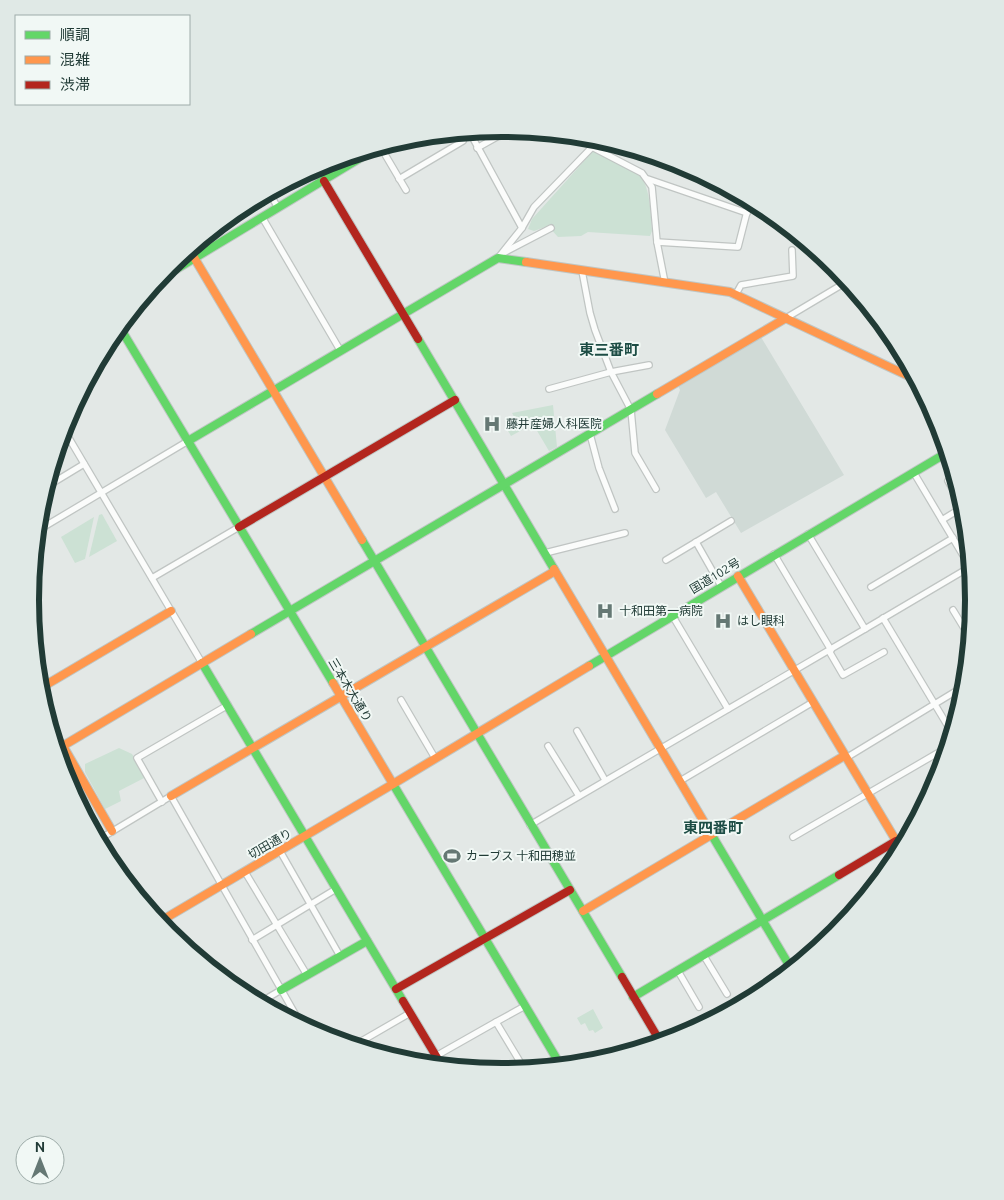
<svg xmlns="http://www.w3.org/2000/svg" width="1004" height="1200" viewBox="0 0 1004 1200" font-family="Ubuntu,'Noto Sans JP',sans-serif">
  <rect width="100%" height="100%" fill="#e3e8e6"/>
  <!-- built -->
  <polygon fill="#d0dad6" points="761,337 844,475 741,533 716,492 706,498 665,430 680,390 678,386"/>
  <!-- green -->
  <g fill="#cce1d4">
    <path d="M594,150C646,159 650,186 652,231L650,236L588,232L581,236L558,237L548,226L534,231L528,229L532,219Z"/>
    <polygon points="553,405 557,447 549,451 533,424 511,436 507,429 518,424 512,413"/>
    <polygon points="102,514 117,541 89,557 99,515"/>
    <polygon points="94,517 85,559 75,563 61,537"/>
    <polygon points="119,748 132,754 146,777 119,791 121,801 105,809 85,772 85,764"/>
    <polygon points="593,1009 603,1028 595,1033 593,1030 589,1031 585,1023 581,1025 577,1018"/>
  </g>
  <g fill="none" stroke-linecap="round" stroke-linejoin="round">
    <!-- street casing -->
    <g stroke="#c0c5c3" stroke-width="8">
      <g id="street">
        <polyline points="469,131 522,228"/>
        <polyline points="380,146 406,190"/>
        <polyline points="592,147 642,173 652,187 657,242 665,283"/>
        <polyline points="477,148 511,129"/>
        <polyline points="316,167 324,181"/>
        <polyline points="399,179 463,141"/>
        <polyline points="648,179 747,213"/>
        <polyline points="269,192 278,208"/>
        <polyline points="262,217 340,350"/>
        <polyline points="657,242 738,247 750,200"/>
        <polyline points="505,252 551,228"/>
        <polyline points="819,252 820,253"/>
        <polyline points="498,258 522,228 534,207 600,139"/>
        <polyline points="582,271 590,313 595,330 611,372 631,410 635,453 656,489"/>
        <polyline points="842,284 843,275"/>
        <polyline points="736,294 741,285 793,276 792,250"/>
        <polyline points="786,318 848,281"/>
        <polyline points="549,389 611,372 649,365"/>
        <polyline points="63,428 202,663"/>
        <polyline points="590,434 599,468 615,509"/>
        <polyline points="60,439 67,435"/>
        <polyline points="948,481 965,511"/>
        <polyline points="46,487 84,464"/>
        <polyline points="942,520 963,507"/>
        <polyline points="37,531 188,441"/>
        <polyline points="808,534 865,629 970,567 914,473"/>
        <polyline points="696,542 721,586"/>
        <polyline points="545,553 625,533"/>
        <polyline points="774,554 831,650"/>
        <polyline points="666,560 731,521"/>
        <polyline points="152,578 239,527"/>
        <polyline points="871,587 953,538"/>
        <polyline points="953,610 970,638"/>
        <polyline points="672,615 728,709"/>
        <polyline points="883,618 952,733"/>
        <polyline points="829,651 843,675 884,652"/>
        <polyline points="401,700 435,758"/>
        <polyline points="47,719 63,746"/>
        <polyline points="577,731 605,780"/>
        <polyline points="548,746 579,796"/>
        <polyline points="846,758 966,685"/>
        <polyline points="680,781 813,702"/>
        <polyline points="162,802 137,758 228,705"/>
        <polyline points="530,825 865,629"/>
        <polyline points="793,837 948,747"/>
        <polyline points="98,840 171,796 302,1026"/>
        <polyline points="280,851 340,956"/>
        <polyline points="245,872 307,975"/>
        <polyline points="166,918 181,944"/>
        <polyline points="252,940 336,889"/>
        <polyline points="704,956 727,994"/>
        <polyline points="678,971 699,1007"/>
        <polyline points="259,1003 281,990"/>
        <polyline points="353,1046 410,1013"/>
        <polyline points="436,1056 496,1022"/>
        <polyline points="525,1070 496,1022 525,1006"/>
      </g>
    </g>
    <!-- fast casing -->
    <g stroke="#bfc6c4" stroke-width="10">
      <g id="fast">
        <polyline points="155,282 380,146"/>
        <polyline points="119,326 333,683"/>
        <polyline points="418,339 554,569"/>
        <polyline points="188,441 498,258 526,262"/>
        <polyline points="362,540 622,977"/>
        <polyline points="251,634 657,394"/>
        <polyline points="202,663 403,1001"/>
        <polyline points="589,666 948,452"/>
        <polyline points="393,784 561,1066"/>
        <polyline points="710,832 792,970"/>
        <polyline points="281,990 367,941"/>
        <polyline points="633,997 839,875"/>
      </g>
    </g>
    <!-- slow casing -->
    <g stroke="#bfc6c4" stroke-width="10">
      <g id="slow">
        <polyline points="189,249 362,540"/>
        <polyline points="526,262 730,292 917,380"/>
        <polyline points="657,394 786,318"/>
        <polyline points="554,569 710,832"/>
        <polyline points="738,576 901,849"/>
        <polyline points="333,683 393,784 589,666"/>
        <polyline points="39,689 171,611"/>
        <polyline points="63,746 112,831"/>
        <polyline points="56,750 251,634"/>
        <polyline points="171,796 555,571"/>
        <polyline points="583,911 844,756"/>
        <polyline points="159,922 393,784"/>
      </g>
    </g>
    <!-- jam casing -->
    <g stroke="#bfc6c4" stroke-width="10">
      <g id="jam">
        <polyline points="324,181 418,339"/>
        <polyline points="239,527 455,400"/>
        <polyline points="839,875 896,841"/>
        <polyline points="622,977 661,1043"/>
        <polyline points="396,989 570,890"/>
        <polyline points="403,1001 442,1066"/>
      </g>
    </g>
    <!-- street -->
    <use href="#street" stroke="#fbfcfb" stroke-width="5.5"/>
    <!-- fast -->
    <use href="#fast" stroke="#63d668" stroke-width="8"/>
    <!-- slow -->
    <use href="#slow" stroke="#ff974d" stroke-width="8"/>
    <!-- jam -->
    <use href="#jam" stroke="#b3261e" stroke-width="8"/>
  </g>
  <!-- icons -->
  <defs>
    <g id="hospital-bare" transform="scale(1.35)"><path d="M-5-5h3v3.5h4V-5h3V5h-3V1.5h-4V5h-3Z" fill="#657874" stroke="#f1f8f5" stroke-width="2.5" paint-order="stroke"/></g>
    <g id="stadium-bare" transform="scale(1.35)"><path d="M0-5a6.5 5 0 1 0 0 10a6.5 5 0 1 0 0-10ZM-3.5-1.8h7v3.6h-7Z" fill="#657874" stroke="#f1f8f5" stroke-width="2.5" paint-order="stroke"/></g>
  </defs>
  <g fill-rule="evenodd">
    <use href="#hospital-bare" x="492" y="424"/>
    <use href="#hospital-bare" x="605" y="611"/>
    <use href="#hospital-bare" x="723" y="621"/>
    <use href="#stadium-bare" x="452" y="856"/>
  </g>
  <g text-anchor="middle" stroke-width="4" stroke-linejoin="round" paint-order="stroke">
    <!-- poi labels -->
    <g font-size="12" fill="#213b36" stroke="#f1f8f5" text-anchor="start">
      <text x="506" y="428">藤井産婦人科医院</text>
      <text x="619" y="615">十和田第一病院</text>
      <text x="737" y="625">はし眼科</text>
      <text x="466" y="860">カーブス 十和田穂並</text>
    </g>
    <!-- street labels -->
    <g font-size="12" fill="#213b36" stroke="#f1f8f5">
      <text transform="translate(715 576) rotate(-31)" y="4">国道102号</text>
      <text transform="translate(350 690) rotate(59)" y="4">三本木大通り</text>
      <text transform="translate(270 844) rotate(-30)" y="4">切田通り</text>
    </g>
    <!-- quarter labels -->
    <g font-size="15" font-weight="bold" fill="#1d4d45" stroke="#f1f8f5">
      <text x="609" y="355">東三番町</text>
      <text x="713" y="833">東四番町</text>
    </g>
  </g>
  <!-- crop -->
  <path d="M0 0H1004V1200H0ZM39 600a463 463 0 1 1 926 0a463 463 0 1 1-926 0Z" fill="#e0e9e6" fill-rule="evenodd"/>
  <path fill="none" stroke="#213b36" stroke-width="6" d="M39 600a463 463 0 1 1 926 0a463 463 0 1 1-926 0Z"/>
  <!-- legend -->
  <rect x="15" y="15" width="175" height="90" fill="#f1f8f5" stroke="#9eaca9"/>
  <rect x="25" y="31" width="25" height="8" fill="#63d668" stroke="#9eaca9"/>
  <text x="60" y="40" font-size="15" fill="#213b36">順調</text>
  <rect x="25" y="56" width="25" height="8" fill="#ff974d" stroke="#9eaca9"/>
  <text x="60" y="65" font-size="15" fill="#213b36">混雑</text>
  <rect x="25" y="81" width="25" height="8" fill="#b3261e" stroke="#9eaca9"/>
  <text x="60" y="90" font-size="15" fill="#213b36">渋滞</text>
  <!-- north arrow -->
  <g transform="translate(40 1160)"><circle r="24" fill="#f1f8f5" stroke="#9eaca9"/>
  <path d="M0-4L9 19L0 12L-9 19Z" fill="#657874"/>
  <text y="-8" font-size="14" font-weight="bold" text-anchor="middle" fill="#213b36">N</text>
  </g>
</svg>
